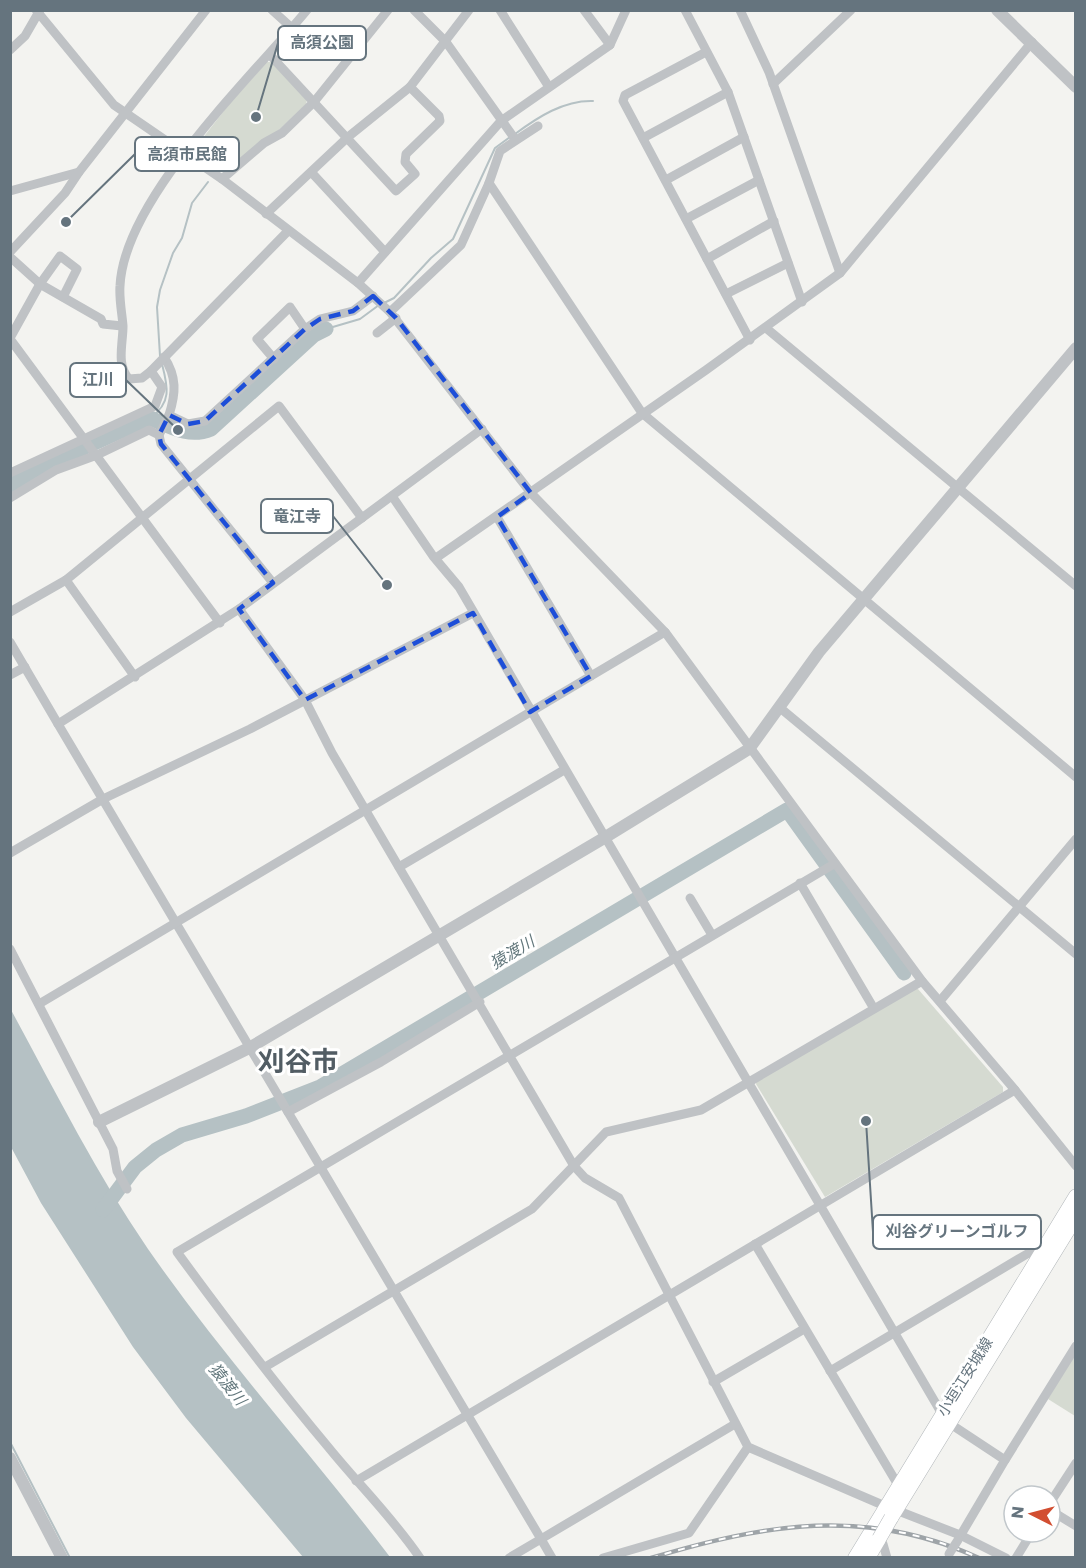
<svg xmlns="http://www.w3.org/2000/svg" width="1086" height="1568" viewBox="0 0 1086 1568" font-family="Poppins,'Noto Sans JP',sans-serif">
  <rect width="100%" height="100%" fill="#f3f3f0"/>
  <!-- green -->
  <g fill="#d5dad1">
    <polygon points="267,62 271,62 307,100 306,104 279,130 223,171 219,171 196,153 195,148 230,103"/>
    <polygon points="914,988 918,989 1003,1087 1003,1092 825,1197 756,1084 757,1080"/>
    <polygon points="1075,1353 1075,1416 1048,1399"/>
  </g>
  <!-- water -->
  <path fill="#b5c1c4" d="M10,1008C54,1089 96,1173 148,1249C223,1357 311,1453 390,1557H303L186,1418L133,1347L41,1203L11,1147Z"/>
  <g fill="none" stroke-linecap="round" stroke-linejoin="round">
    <!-- stream -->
    <g stroke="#b5c1c4" stroke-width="2">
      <path d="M515,134C538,117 564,100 593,101"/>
      <polyline points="384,303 394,298 431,258 453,239 495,148 510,137"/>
      <polyline points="326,329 360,319 379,305"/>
      <polyline points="160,356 157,307 160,290 173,253 182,238 192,203 208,182"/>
      <path d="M150,418C172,403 168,387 162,364"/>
      <polyline points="10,1442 70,1558"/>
    </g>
    <!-- river -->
    <g stroke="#b5c1c4" stroke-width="15">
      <path d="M10,486L50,463L150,418C171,427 189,438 211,429L314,335L326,329"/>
      <polyline points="103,1210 135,1167 156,1150 182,1135 246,1116 320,1087 787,810 904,973"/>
    </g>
    <!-- secondary casing -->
    <g stroke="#b1b6b9" stroke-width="15">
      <g id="secondary">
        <polyline points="891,1518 1076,1217"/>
        <polyline points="855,1558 1076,1196"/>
        <polyline points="868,1558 879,1539"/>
      </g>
    </g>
    <!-- minor -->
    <g stroke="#bfc2c5" stroke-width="9">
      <polyline points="36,10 114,105 222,179 358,283 390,312 531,493 665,632 922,981 1015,1090 1076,1166"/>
      <polyline points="272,10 292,28"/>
      <polyline points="414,10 446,42 515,139"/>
      <polyline points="500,10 549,87"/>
      <polyline points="584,10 610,45"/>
      <polyline points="685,10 728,92 802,302"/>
      <polyline points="740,10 769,72 840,273"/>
      <polyline points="10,50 25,36 40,10"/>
      <polyline points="706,52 625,95 623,101 750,340"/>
      <polyline points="270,55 396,191 415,174 405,162 406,154 440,121 439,116 410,87"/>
      <polyline points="773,84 851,10"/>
      <polyline points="538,126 500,151 489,183 642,413 1076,777"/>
      <polyline points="643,138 728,92"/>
      <polyline points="312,173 385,252"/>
      <polyline points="222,179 264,143 282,133 314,102 388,10"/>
      <polyline points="666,180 744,137"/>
      <polyline points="10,191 79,172 206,10"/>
      <polyline points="266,214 348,137 410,87 469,10"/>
      <polyline points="686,219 759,180"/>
      <polyline points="10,252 65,193 79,172"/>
      <polyline points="10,257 40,284 101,319 103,324 122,326"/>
      <polyline points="707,259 774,221"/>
      <polyline points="358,283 501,121 610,45 626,10"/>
      <polyline points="726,294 788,263"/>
      <polyline points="390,312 461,245 489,183"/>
      <polyline points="766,328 1076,586"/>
      <polyline points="377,333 396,318"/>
      <polyline points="10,338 40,284 60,256 77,269 63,297"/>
      <polyline points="10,339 220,623"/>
      <path d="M164,357C177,377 176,393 169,415"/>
      <polyline points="274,359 257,339 290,307 305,329"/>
      <path d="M151,371L142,378L129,379C116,365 123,344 123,326C122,313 119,299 120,286C124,198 252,77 307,10"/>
      <polyline points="159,435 161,444 273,583"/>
      <polyline points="10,473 155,406 162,387 151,371 288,231"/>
      <polyline points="392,496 433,556 459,587 942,1414 955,1427 1005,1460 1076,1346"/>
      <polyline points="10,498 56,470 97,455 149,430 159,435 169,415 188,424 205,421 305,329 320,319 353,311 373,296"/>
      <polyline points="497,517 591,676"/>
      <polyline points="436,558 706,370 840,273 1032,42"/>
      <polyline points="66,580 135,677"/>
      <polyline points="239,609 482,429"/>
      <polyline points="10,612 66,580 279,406 362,518"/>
      <polyline points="10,642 58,724 239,609 305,700 332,753 574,1166 585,1178 619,1198 748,1447 885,1506"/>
      <polyline points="10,675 25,667"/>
      <polyline points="779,707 1076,954"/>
      <path d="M58,724C218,996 380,1267 541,1539L735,1424"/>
      <polyline points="10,853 103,799 250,729 473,613"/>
      <polyline points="399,867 564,770"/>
      <polyline points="800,883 873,1007"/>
      <polyline points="690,898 712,935"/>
      <polyline points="10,949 113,1149 117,1171 127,1189"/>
      <polyline points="940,1001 1076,839"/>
      <polyline points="39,1004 665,632"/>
      <polyline points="288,1112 381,1062 480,1002"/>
      <polyline points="755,1244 898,1485"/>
      <polyline points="265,1367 532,1209 606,1132 701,1110 922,981"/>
      <polyline points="830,1371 1027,1254 1043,1250"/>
      <polyline points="713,1382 804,1329"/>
      <polyline points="356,1481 1015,1090"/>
      <polyline points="1050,1503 1076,1463"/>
      <polyline points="896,1510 960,1535 1006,1558"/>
      <polyline points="1050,1510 1076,1526"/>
      <polyline points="959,1538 1005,1460"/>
      <polyline points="878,1541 883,1544 887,1558"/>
      <path d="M420,1558C393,1518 359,1485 329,1448C276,1385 226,1319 177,1252L834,864"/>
      <polyline points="509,1558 541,1539 552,1558"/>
      <polyline points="603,1558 689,1533 748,1447"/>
      <polyline points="1016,1558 1032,1532"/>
    </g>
    <!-- tertiary -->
    <g stroke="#bfc2c5" stroke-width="12">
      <polyline points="997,10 1076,87"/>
      <polyline points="99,1122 249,1048 604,838 749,749 819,652 1076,348"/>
      <polyline points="10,1458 62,1558"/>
    </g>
    <!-- secondary -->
    <use href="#secondary" stroke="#fff" stroke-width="14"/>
    <!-- rail casing -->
    <g stroke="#9ea4a8" stroke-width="4.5">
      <path id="rail" d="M651,1558C765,1524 865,1506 979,1558"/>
    </g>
    <!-- rail -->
    <use href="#rail" stroke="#fff" stroke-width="2" stroke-dasharray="7" stroke-linecap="butt"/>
    <!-- secondary-bridge casing -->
    <g stroke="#b1b6b9" stroke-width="15" stroke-linecap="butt">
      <polyline id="secondary-bridge" points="879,1539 891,1518"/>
    </g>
    <!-- minor-bridge -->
    <polyline stroke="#bfc2c5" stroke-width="9" points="949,1554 958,1540"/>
    <!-- secondary-bridge -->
    <use href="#secondary-bridge" stroke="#fff" stroke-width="14"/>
  </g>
  <!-- marked area -->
  <path fill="none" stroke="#1d4ed8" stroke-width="4.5" stroke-dasharray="12 8" stroke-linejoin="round" d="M373,296L396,318L531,493L497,517L591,676L530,712L473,613L305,700L239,609L273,583L161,444L159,435L169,415L188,424L205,421L305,329L320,319L353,311Z"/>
  <g text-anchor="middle" stroke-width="6" stroke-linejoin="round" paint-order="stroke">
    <!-- street labels -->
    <g font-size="15" fill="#65747e" stroke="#fff">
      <text transform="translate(965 1377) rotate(-58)" y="5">小垣江安城線</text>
    </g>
    <!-- water labels -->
    <g font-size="16" font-style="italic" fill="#61767b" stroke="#fff">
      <text transform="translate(512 952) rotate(-31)" y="6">猿渡川</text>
      <text transform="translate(228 1384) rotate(51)" y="6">猿渡川</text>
    </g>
    <!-- town labels -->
    <g font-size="27" font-weight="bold" fill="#525d64" stroke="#fff">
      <text x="298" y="1071">刈谷市</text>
    </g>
  </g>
  <!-- callouts -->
  <path fill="none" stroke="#65747e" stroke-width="2" d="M256 117L278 43M66 222L135 154M178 430L126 380M387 585L333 516M866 1121L873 1232"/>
  <g fill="#65747e" stroke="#fff" stroke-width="2">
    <circle cx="256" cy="117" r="6"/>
    <circle cx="66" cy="222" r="6"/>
    <circle cx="178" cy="430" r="6"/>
    <circle cx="387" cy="585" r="6"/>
    <circle cx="866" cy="1121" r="6"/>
  </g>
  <g fill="#fff" stroke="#65747e" stroke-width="2">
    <rect x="278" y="26" width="88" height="34" rx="6"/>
    <rect x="135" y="137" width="104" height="34" rx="6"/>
    <rect x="70" y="363" width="56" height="34" rx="6"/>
    <rect x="261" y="499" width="72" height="34" rx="6"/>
    <rect x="873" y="1215" width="168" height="34" rx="6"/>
  </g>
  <g font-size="16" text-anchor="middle" font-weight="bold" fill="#65747e">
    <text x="322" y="48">高須公園</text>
    <text x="187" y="160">高須市民館</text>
    <text x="98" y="385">江川</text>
    <text x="297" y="522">竜江寺</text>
    <text x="957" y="1237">刈谷グリーンゴルフ</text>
  </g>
  <!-- border -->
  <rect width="1086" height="1568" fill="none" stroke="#65747e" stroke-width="24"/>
  <!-- north arrow -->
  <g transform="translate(1032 1514) rotate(276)"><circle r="28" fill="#ffffff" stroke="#c1c7cb" stroke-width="1.5"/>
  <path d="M0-4.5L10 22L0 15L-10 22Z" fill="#d24e31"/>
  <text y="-9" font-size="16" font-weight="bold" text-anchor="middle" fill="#65747e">N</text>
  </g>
</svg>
